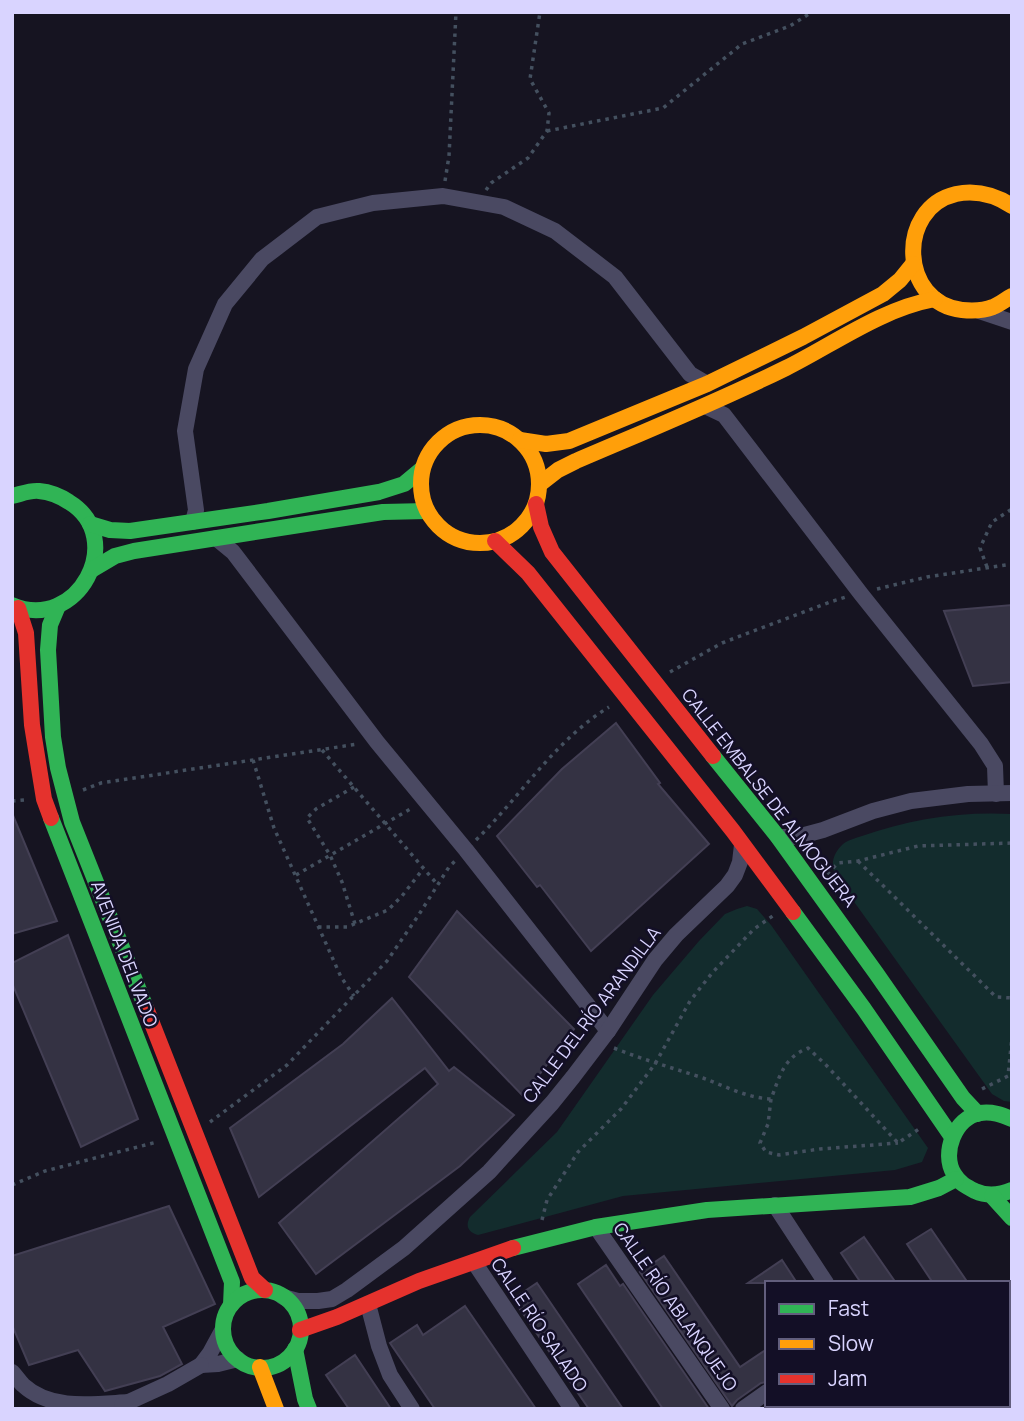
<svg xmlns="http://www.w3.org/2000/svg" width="1024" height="1421" viewBox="0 0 1024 1421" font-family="Manrope,sans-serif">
  <rect width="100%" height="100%" fill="#161421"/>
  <!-- green -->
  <g fill="#132c2d">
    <path d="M1012,814V1102L1004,1101L992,1094L837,878C830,866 832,855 842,845C847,840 856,838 862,836C909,819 962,811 1012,814Z"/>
    <path d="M747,906L757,909L771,925L928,1148L922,1162L895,1170L623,1196L478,1235C468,1232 465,1226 470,1217L557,1132L653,995L699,941L725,914L737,909Z"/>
    <polygon points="1012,1310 1012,1409 869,1409 874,1405 1008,1405 1008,1312"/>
  </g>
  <!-- building -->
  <g fill="#343243" stroke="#433f54" stroke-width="2">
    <polygon points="1012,605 1012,682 973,686 944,611"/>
    <polygon points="616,723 660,783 658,784 709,844 591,951 540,885 537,887 497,836 562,769"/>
    <polygon points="12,813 57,921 12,934"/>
    <polygon points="457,911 574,1029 523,1096 409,977"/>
    <polygon points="68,935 138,1119 81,1147 12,983 12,963"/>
    <polygon points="392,998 449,1071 454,1067 514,1115 460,1166 316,1274 279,1223 438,1084 425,1068 259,1197 230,1128 343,1044"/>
    <polygon points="169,1206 215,1304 163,1327 182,1364 160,1376 105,1391 78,1350 29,1365 12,1325 12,1256"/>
    <polygon points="931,1229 968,1283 933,1283 907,1244"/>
    <polygon points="864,1237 896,1283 861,1283 841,1253"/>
    <polygon points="664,1256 740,1367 767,1349 767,1382 761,1383 737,1400 732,1406 640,1272"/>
    <polygon points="782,1260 797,1283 748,1283"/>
    <polygon points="606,1265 620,1286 623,1284 709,1409 663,1409 578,1284"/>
    <polygon points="537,1283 623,1409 589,1409 513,1299"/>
    <polygon points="465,1306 536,1409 435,1409 390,1343 417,1325 423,1335"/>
    <polygon points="355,1355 391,1409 349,1409 326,1375"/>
  </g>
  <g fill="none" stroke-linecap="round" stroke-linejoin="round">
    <!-- path -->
    <g stroke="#44505f" stroke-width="3.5" stroke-dasharray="3.5 5" stroke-linecap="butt">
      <polyline points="547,131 663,108 742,44 790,26 812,12"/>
      <polyline points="445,181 449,156 456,12"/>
      <polyline points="486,190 491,183 528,158 547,131 549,113 530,79 540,12"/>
      <polyline points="987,567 980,548 992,522 1012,509"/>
      <polyline points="877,589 927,577 1012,564"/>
      <polyline points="670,672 722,643 830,602 846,597"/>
      <polyline points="322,750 437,884"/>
      <polyline points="253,760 274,828 341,977 354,996"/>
      <polyline points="354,787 316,809 307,818 330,855 342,882 355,924"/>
      <polyline points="83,790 101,783 358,744"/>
      <polyline points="12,801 24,800"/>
      <path d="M476,840C521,796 555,740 609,707"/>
      <polyline points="858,861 996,997 1012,998"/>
      <polyline points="827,874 838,863 858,861 918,846 1012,843"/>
      <polyline points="296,875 412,808"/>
      <polyline points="318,927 347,927 388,910 402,896 423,869"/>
      <path d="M614,1048C644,1060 673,1068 703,1078C725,1086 747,1098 771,1099C780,1076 783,1058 808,1048L826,1065L898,1143L922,1127"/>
      <polyline points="982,1089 1008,1076 1012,1037"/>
      <polyline points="771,1099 768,1124 760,1143 766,1152 779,1155 820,1149 898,1143"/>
      <polyline points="210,1122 287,1065 387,961 418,916 449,867 456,860"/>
      <polyline points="12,1185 45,1171 157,1142"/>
      <polyline points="542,1220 547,1200 578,1152 621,1109 655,1064 690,1001 712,973 754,929 774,915"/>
      <polyline points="1008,1358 1012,1355"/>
      <polyline points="934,1409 939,1405"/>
    </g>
    <!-- street -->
    <g stroke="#4a4962" stroke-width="16">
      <polyline points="979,311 1012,322"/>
      <polyline points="705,406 724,415 861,594 981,744 995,766 996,794"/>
      <polyline points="193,522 196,510 185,431 196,369 225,304 262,259 317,217 373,203 443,196 504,207 555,231 615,277 690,374 707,384"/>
      <polyline points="216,538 233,552 377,742 466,850 608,1031"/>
      <polyline points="778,837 797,837 823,830 873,811 911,801 968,794 1012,793"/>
      <polyline points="775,1205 826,1283"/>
      <polyline points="596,1227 722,1409"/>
      <polyline points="474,1262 572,1409"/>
      <polyline points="283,1297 298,1301 318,1301 332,1299 347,1290 404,1248 489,1172 552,1103 573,1077 608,1031 655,960 676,935 727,886 735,875 740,862 742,845"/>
      <polyline points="368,1304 379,1346 390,1375 412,1409"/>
      <polyline points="223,1329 210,1353 201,1365 218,1364 238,1359"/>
      <path d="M12,1372C16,1376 19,1381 23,1385C51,1411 94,1404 129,1402"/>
      <polyline points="122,1405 168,1384 201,1365"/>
      <polyline points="908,1405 910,1409"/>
      <polyline points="743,1409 767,1392"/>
    </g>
    <!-- fast -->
    <g stroke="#30b455" stroke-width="16">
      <path d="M12,496C21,494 30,490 39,491C50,492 60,496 69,502C128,538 78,633 12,605"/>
      <polyline points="90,524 110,530 130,531 268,511 379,492 404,484 422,469"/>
      <polyline points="93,569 115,556 134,551 383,512 427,511"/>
      <polyline points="58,606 50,625 48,650 53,737 58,768 72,822 146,1008"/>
      <polyline points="713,756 778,837 876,973 963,1098 978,1114"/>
      <polyline points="51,818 232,1282 231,1305"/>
      <polyline points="793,912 864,1009 952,1137"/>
      <path d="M1012,1119C1002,1115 992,1111 980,1113C955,1118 941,1153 954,1174C959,1183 967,1187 975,1191C988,1197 1000,1195 1012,1190"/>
      <polyline points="992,1196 1012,1218"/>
      <polyline points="513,1248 596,1227 707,1210 910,1197 939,1188 956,1179"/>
      <circle cx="262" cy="1329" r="39"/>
      <polyline points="295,1349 305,1399 309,1409"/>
    </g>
    <!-- slow -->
    <g stroke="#ff9f0a" stroke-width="16">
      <path d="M1012,206C995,195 976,190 956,194C896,208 900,303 962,310C972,311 983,311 993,307C1000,304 1006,299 1012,296"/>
      <circle cx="480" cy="484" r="59"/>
      <polyline points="520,440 546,444 569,441 707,384 803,337 883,294 900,280 913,264"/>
      <path d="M540,484L558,470L576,461C646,431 717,402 786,368C834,344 881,309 935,299"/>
      <polyline points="260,1367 276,1409"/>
    </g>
    <!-- jam -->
    <g stroke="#e5322d" stroke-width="16">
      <polyline points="536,504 541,527 552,552 713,756"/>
      <polyline points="495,541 528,573 733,831 793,912"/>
      <polyline points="18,608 26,633 32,725 44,799 51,818"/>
      <polyline points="146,1008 252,1278 265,1290"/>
      <polyline points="300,1330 337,1317 419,1281 513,1248"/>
    </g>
  </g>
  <g text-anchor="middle" stroke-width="5" stroke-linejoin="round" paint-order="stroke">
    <!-- street labels -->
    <g font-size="18" fill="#d9d4ff" stroke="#130f26">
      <text transform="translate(769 798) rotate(52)" y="6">CALLE EMBALSE DE ALMOGUERA</text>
      <text transform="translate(124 954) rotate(69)" y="6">AVENIDA DEL VADO</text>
      <text transform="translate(592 1015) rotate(-53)" y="6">CALLE DEL RÍO ARANDILLA</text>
      <text transform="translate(675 1307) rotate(55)" y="6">CALLE RÍO ABLANQUEJO</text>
      <text transform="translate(539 1325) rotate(56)" y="6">CALLE RÍO SALADO</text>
    </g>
  </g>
  <!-- border -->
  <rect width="1024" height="1421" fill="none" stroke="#d9d4ff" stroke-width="28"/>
  <!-- legend -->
  <rect x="765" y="1281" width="245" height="126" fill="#130f26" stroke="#625e7d" stroke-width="2"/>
  <rect x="779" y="1304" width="35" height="10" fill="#30b455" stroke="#625e7d" stroke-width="2"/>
  <text x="828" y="1316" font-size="21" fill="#d9d4ff">Fast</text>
  <rect x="779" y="1339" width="35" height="10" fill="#ff9f0a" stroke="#625e7d" stroke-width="2"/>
  <text x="828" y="1351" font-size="21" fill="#d9d4ff">Slow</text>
  <rect x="779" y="1374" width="35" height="10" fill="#e5322d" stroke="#625e7d" stroke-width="2"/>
  <text x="828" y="1386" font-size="21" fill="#d9d4ff">Jam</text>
</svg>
